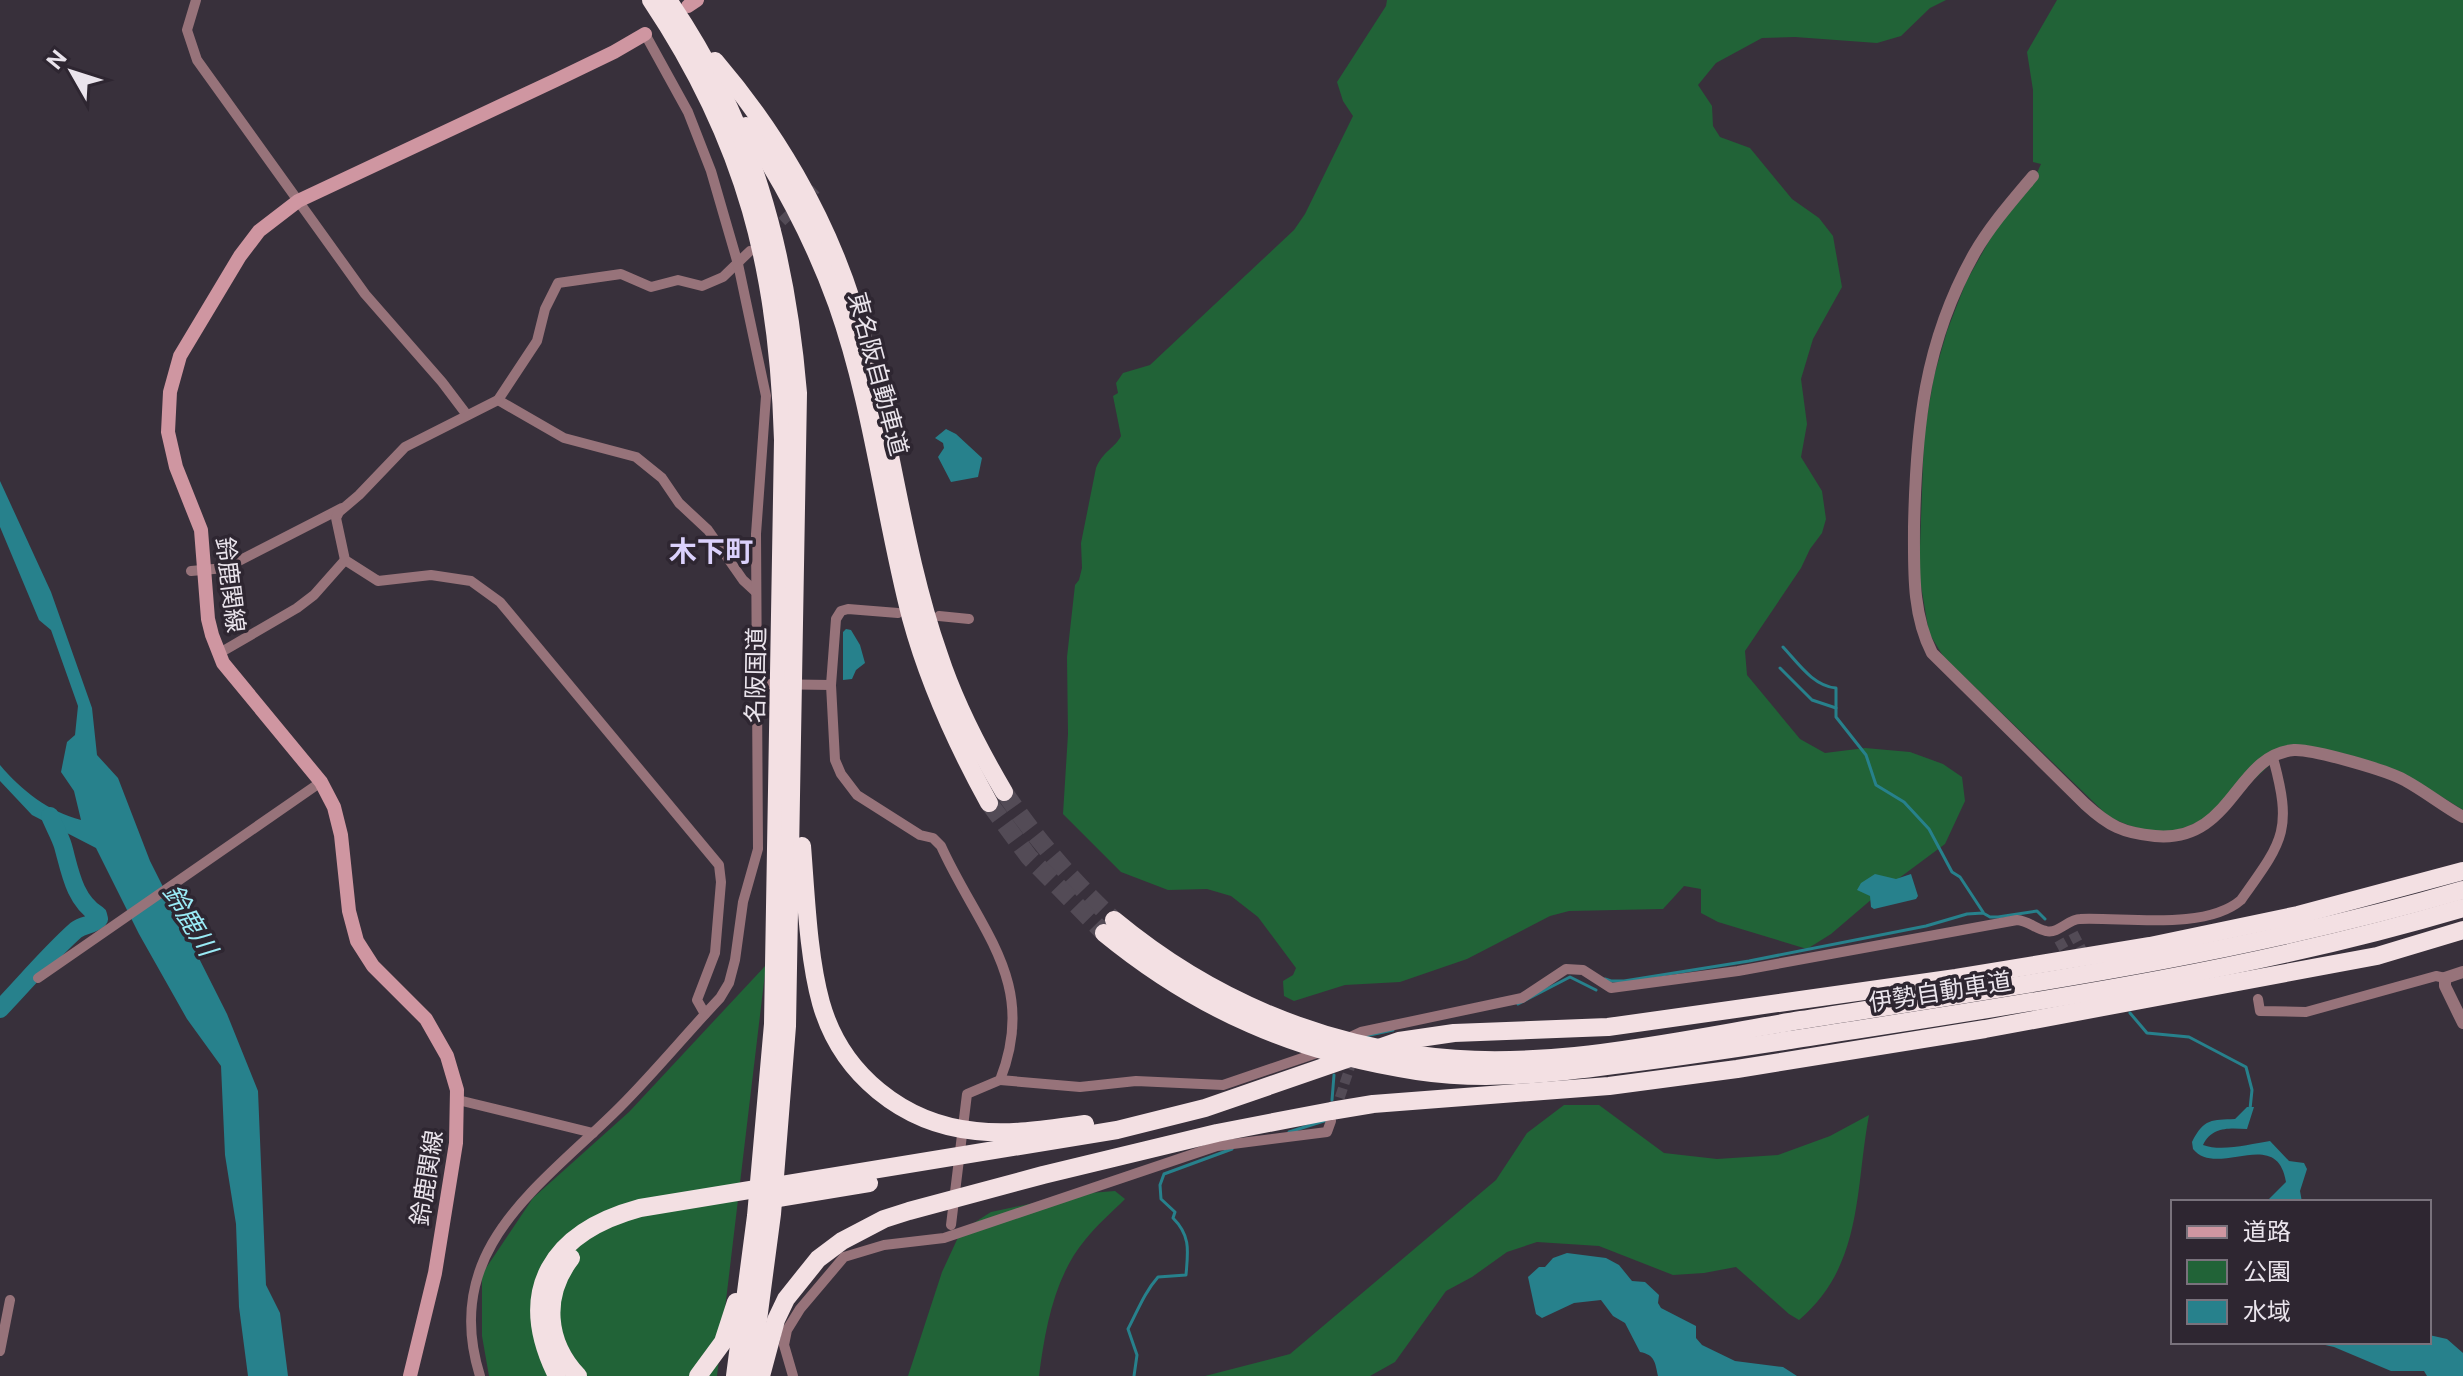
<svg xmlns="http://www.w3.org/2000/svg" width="2463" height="1376" viewBox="0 0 2463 1376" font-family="'Public Sans','Noto Sans JP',sans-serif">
  <rect width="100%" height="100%" fill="#38303b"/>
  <!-- green -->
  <g fill="#216337">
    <path d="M1387,0H1946L1930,8L1901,36L1877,43L1795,37L1762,38L1716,63L1698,85L1712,106L1713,126L1720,137L1750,148L1792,199L1819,218L1833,236L1842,287L1813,339L1801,379L1807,424L1801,457L1822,491L1826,519L1822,533L1810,549L1801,568L1745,651L1747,675L1800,739L1825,753L1865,748L1910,752L1943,764L1962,777L1965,801L1945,844L1879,893L1831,934L1807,949L1718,922L1701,913V889L1684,886L1663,909L1569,911L1550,916L1467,959L1400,982L1345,985L1294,1001L1284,996L1283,981L1293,975L1296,968L1258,917L1231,896L1207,889L1168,890L1121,872L1063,814L1068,734L1067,657L1075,585L1079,580L1082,568L1081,543L1096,468C1103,451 1115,448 1121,436L1113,396L1118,393L1116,383L1123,373L1150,365L1294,230L1305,214L1353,116L1343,101L1337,82L1386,6Z"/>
    <path d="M2057,0H2463V810C2405,773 2360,750 2290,746C2258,774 2212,827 2169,831C2149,834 2127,825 2109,817L1943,656L1929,633L1919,574L1924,435L1934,376L1947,331L1966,282L1994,232L2031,186L2041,164L2033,162V90L2027,52Z"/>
    <polygon points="766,965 717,1376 489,1376 482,1336 482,1274 533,1198 629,1112"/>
    <path d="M1564,1105H1599L1664,1153L1717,1159L1778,1155L1830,1136L1869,1115C1855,1190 1863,1266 1799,1320L1789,1314L1736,1267L1704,1273L1673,1275L1599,1246L1537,1242L1507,1252L1472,1277L1446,1291L1395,1362L1370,1376H1205L1290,1354L1496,1180L1527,1133Z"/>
    <path d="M1115,1191L1125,1199C1112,1212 1097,1225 1085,1240C1054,1277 1045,1330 1039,1376H908L942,1272L961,1231L991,1212L1077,1194Z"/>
  </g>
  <!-- water -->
  <g fill="#27818c">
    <polygon points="946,429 956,434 982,458 978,477 951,482 938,457 944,448 943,443 935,438"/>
    <path d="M0,481L51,592L92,708L97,755L118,778L150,861L227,1014L258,1091L266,1285L280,1313L288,1376H248L239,1307L236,1224L225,1155L221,1066L187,1019L139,934L96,848L32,815L0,781V765C21,790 49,812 81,820L74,791L61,772L67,742L75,735L78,706L51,630L39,620L0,527Z"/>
    <polygon points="846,629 851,630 860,645 865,663 856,670 852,679 843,680 843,632"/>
    <polygon points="1875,874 1896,879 1911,874 1918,896 1916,899 1874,909 1871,907 1870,896 1857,890 1861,883"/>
    <path d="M2247,1107H2254L2247,1129C2230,1128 2212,1126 2203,1145C2222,1152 2250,1144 2270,1141L2289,1161L2304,1163L2307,1169L2300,1191L2302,1202H2266L2286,1182C2277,1125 2217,1179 2193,1149L2192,1142C2204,1118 2212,1120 2235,1119Z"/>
    <path d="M1567,1253L1606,1258L1619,1265L1632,1281L1645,1282L1659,1295L1658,1303L1661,1308L1696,1326V1338L1702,1345L1735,1361L1783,1367L1797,1376H1658C1655,1362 1655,1355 1640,1352L1625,1323L1613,1316L1601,1300L1574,1303L1542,1318L1536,1314L1528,1277L1539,1267H1545L1553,1258Z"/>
    <polygon points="2429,1335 2447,1339 2463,1353 2463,1376 2427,1376 2424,1371 2391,1371 2334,1347 2312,1342 2429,1342"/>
  </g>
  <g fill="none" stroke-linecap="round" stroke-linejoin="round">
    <!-- stream -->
    <g stroke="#27818c" stroke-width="3">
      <path d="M1783,647C1798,663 1813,686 1836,688V717L1866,755L1876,785L1904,802L1929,829L1952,872L1960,877L1983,912"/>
      <polyline points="1780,668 1812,700 1836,708"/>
      <polyline points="1605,979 1611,981 1624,981 1749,961 1926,926 1967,914 1983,913 1990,917 1998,917 2037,911 2045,919"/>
      <polyline points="1518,1004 1570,977 1596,990"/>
      <polyline points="2130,1013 2147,1033 2189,1037 2246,1067 2252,1090 2250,1109"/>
      <polyline points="1365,1036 1393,1030"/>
      <polyline points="1332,1100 1334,1075"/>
      <polyline points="1289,1132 1327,1120"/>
      <path d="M1134,1376L1137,1355L1128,1329C1138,1310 1144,1293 1158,1277L1186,1275C1188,1251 1191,1236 1173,1218L1175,1212L1161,1199L1160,1185L1164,1174L1232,1149"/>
    </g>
    <!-- river -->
    <path stroke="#27818c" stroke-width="18" d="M0,1009C25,983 49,954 76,930C84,924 92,926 99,919L98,915C74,900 70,871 63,846C60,836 54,826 50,816"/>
    <!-- minor-tunnel -->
    <g stroke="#534b56" stroke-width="10" stroke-dasharray="10 5" stroke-linecap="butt">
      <polyline points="771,232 816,189"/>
      <polyline points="2073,933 2087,960"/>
      <polyline points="2059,940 2070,960"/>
      <polyline points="1335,1112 1354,1055"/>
    </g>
    <!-- motorway-tunnel -->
    <g stroke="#534b56" stroke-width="18" stroke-dasharray="18 9" stroke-linecap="butt">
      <path d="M1004,792C1036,839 1072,881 1114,920"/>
      <polyline points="989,803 1029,857 1104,933"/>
    </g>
    <!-- minor -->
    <g stroke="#97737a" stroke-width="10">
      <polyline points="196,0 187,30 197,60 365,294 442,382 467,415"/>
      <polyline points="498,400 564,438 636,457 662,478 679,503 708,530 743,580 756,592"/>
      <polyline points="191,571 225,568 342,508"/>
      <path d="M898,613L848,609L841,611L836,619L831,685L835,760L841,774L857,795L920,835L933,838L941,846C979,930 1039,982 1000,1080L967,1094L951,1225"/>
      <polyline points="939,616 969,619"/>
      <polyline points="218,654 297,608 314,595 345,560"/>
      <polyline points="757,684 831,685"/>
      <polyline points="38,978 321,782"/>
      <polyline points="2258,999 2260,1011 2306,1012 2436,976 2445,978"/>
      <polyline points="705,1014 697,1000 715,953 721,882 719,865 500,602 471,581 431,575 378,581 345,560 336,518 339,512 359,495 405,447 498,400 537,341 545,309 558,283 621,274 651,287 678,280 702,286 723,277 750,251"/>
      <path d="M1348,1038L1361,1032L1522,998L1566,969L1583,970L1611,988L1738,971L2017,920C2029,921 2035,929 2046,931C2059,934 2068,919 2080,919C2125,917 2205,931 2241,900C2283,841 2293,831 2273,758"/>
      <polyline points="1000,1080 1080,1087 1136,1081 1223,1085 1323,1051"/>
      <polyline points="458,1100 593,1133"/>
      <polyline points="0,1351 10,1300"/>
      <path d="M480,1376C440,1248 541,1186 620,1107C655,1072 686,1034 720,998L729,983L735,960L743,902L758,849L756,534L766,396L738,264L711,171L688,112L645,34"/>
      <polyline points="793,1376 784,1345 787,1330 800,1309 844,1257 884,1245 944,1238 1217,1146 1327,1132 1331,1121"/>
    </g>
    <!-- tertiary -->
    <g stroke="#97737a" stroke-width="12">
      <path d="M2033,176C2012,201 1990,226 1974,254C1924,343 1916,428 1914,527C1914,570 1912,614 1932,653L2085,804C2109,826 2123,833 2155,836C2233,843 2235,755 2294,750C2313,749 2390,771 2406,781C2426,792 2443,806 2463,817"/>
      <polyline points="2463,972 2445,978 2445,986 2463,1023"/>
    </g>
    <!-- secondary -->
    <g stroke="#cf96a1" stroke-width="14">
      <polyline points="688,6 697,0"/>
      <polyline points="410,1376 435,1273 456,1143 457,1090 447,1056 426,1019 373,966 357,941 349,911 341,835 334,807 321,782 223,663 212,635 208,619 201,530 176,467 168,432 170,392 180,356 240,256 259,231 298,201 556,80 614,52 645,34"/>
    </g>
    <!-- motorway -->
    <g stroke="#f3e0e3" stroke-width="18">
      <path d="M651,0C746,142 778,271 783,440L773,1024L756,1216L735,1376"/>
      <path d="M668,0C751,121 786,248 798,393L787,1026L772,1214L751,1373"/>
      <path d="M715,61C775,131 824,214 852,302C890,418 899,541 939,655C955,704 978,748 1004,792"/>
      <path d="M746,126C783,182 814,240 837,304C873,406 884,514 911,618C929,684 956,743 989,803"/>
      <path d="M802,846C806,895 808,956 821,1003C841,1074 903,1124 976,1131C1012,1135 1049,1129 1085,1124"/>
      <path d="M1114,920C1202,993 1305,1039 1418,1055C1543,1073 1678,1040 1801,1020C2024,985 2247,953 2463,890"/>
      <path d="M1104,933C1198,1010 1297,1053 1417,1071C1483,1081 1549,1074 1614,1065C1673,1058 1731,1049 1790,1040C2015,1005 2244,973 2463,908"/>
      <polyline points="772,1199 869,1183"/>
      <path d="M571,1258C542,1296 546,1342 578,1376"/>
      <path d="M557,1376C514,1290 552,1232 640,1208L1117,1130L1205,1108L1399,1041L1454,1033L1608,1027L1956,978L2150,946L2298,915L2463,871"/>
      <polyline points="698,1376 723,1342 736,1302"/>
      <polyline points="761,1376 776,1320 786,1299 818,1259 842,1241 884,1219 909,1211 1043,1175 1217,1133 1331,1111 1373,1104 1609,1086 1737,1069 1985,1029 2377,956 2463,930"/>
    </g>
  </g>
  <g text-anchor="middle" stroke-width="7" stroke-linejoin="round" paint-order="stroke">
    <!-- street labels -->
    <g font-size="24" fill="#eae4ec" stroke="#2e2631">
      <text transform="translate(878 374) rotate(75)" y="8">東名阪自動車道</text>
      <text transform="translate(230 585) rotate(83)" y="8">鈴鹿関線</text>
      <text transform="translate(756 675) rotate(-89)" y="8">名阪国道</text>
      <text transform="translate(1940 992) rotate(-9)" y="8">伊勢自動車道</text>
      <text transform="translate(427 1178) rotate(-81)" y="8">鈴鹿関線</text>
    </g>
    <!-- water labels -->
    <g font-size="26" font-style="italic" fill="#9aebf6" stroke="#2e2631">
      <text transform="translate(190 920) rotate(59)" y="9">鈴鹿川</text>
    </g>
    <!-- quarter labels -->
    <g font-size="28" font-weight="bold" fill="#dbd1fc" stroke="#2e2631">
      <text x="711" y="561">木下町</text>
    </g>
  </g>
  <!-- legend -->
  <rect x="2171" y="1200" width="260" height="144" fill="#2e2631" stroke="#79727c" stroke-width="2"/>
  <rect x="2187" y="1226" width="40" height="12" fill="#cf96a1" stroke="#79727c" stroke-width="2"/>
  <text x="2243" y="1240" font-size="24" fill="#eae4ec">道路</text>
  <rect x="2187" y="1260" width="40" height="24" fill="#216337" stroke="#79727c" stroke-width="2"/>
  <text x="2243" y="1280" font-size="24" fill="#eae4ec">公園</text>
  <rect x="2187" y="1300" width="40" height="24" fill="#27818c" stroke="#79727c" stroke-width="2"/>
  <text x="2243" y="1320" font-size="24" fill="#eae4ec">水域</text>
  <!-- north arrow -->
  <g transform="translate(72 72) rotate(309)" stroke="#2e2631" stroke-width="6" paint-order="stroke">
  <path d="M0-6L14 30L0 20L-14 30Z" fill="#eae4ec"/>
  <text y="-12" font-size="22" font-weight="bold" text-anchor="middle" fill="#eae4ec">N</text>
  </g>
</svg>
